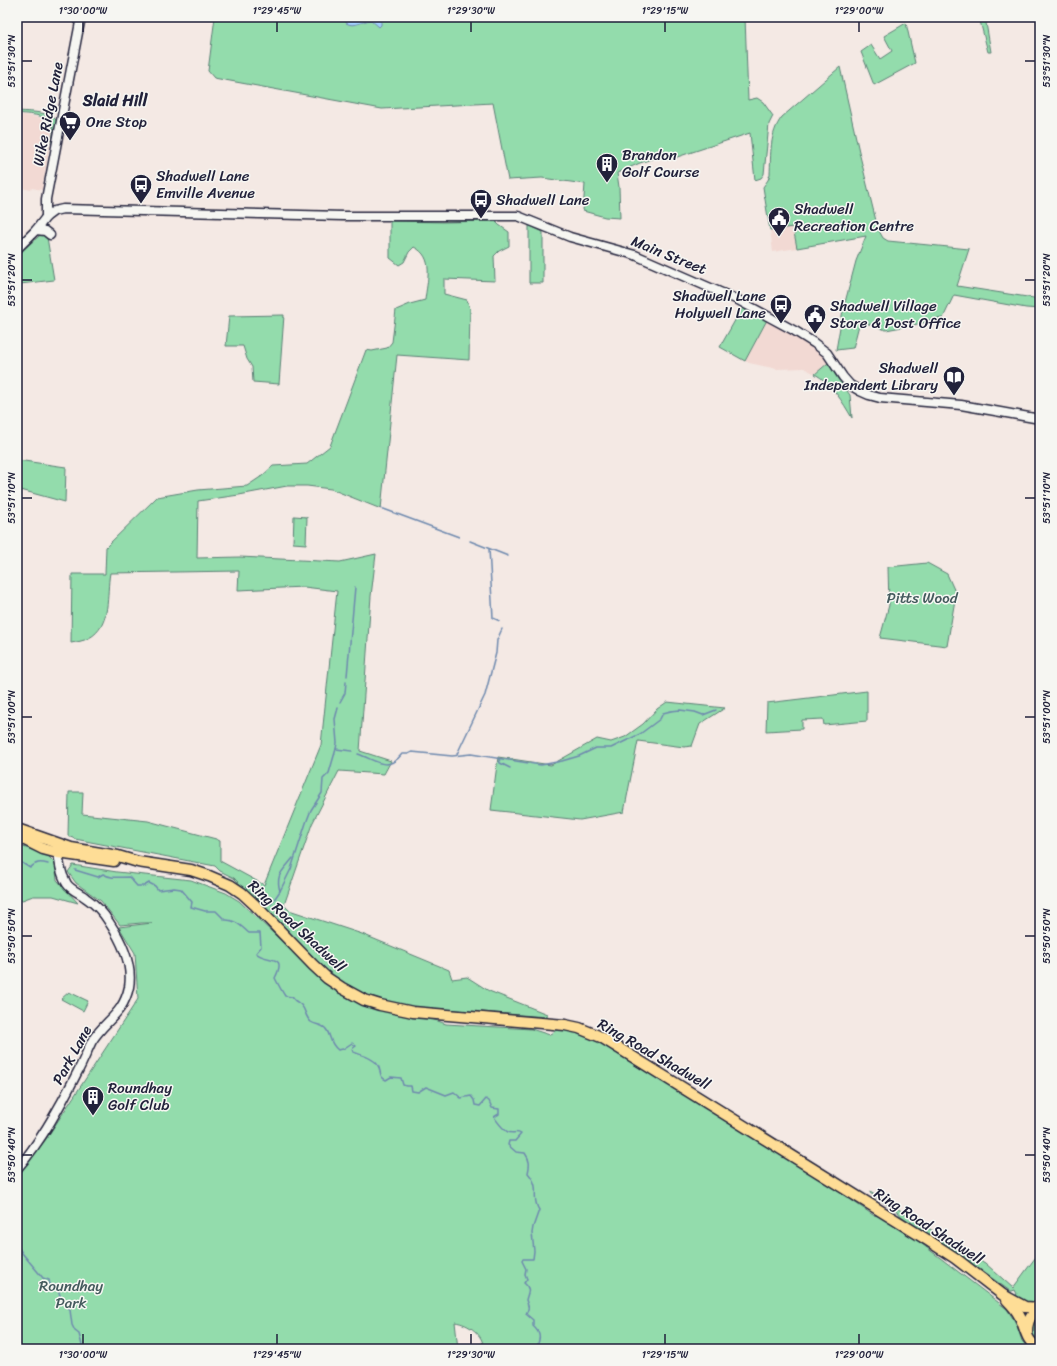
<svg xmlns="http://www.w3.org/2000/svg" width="1057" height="1366" viewBox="0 0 1057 1366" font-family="Sriracha,sans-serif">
  <rect width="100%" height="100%" fill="#f4e9e4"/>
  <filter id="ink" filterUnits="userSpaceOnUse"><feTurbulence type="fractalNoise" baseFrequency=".025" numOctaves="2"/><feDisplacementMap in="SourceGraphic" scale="8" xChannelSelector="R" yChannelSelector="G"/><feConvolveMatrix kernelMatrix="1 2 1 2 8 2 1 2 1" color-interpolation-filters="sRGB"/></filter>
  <g filter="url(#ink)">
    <!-- built -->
    <g fill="#f2d9d3">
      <polygon points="17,114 43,118 51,126 52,130 42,190 32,188 31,190 17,187 17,167 22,140 17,139"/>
      <polygon points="793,227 797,248 773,252 770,230"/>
      <polygon points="767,320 801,340 824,355 828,363 815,374 804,368 777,369 749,363 745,361"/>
    </g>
    <!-- green -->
    <g fill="#93dcac" stroke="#5a7f74">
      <polygon points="215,17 745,17 748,100 757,98 763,102 773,116 769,124 764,174 761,178 755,180 750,133 668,160 668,153 640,163 617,173 619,187 620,218 605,217 583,211 585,184 542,178 508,180 493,103 382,109 214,78 208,71"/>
      <polygon points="979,17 985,17 991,52 988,52"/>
      <polygon points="906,23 915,63 874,85 861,52 871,45 880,59 892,51 884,36"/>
      <path d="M840,67L860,156L878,229L883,238L888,241L969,249L957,286L1040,299V309L1026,308L954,295L943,318L929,320L923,323L886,330L860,321L853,348L836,350L843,310L856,261L866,236L797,248L793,227L770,230L763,187L768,180L770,174C771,154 769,134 782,117Z"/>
      <path d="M17,111C29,112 53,111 58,123L54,144H51C52,139 54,133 53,128C50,113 28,115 17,113Z"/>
      <path d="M390,221L443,222L495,221L499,225L509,232V246L499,251L494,256L495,281L444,279V294L467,300L470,309L469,360L397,355L381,509L331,489L307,486H287L239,495L198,501L197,558L240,557L340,562L376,554L371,596L360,751L391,761L384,774L339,771L312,824L284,905L289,910L362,934L449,970L452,979L467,977L489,991L547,1014V1017L402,1006L369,996L336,979L307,954L234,878L220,871L215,866L75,839L68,836L69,792H83L82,814L148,821L216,839L220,841V861L264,885L321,745L337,591L304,587L238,590L239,571L110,573C106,594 112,626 89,638C84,641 76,642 71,643L72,574H105L106,547L157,497L198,490L247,486L262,476L273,466L307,464L330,446L366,350L372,351L387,348L392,342L396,310L410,304L425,300C427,281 435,257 414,247L409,252L404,262L399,265L390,258Z"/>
      <polygon points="529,225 543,232 543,283 529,283"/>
      <polygon points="45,231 46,231 54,280 20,284 17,281 17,255"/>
      <polygon points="742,308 767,320 745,361 720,347"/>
      <polygon points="284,315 279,384 253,382 252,367 247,359 243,346 226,346 229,316"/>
      <path d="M828,363L838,379L850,395L852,418C843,402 831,383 815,374Z"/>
      <polygon points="17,460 66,467 65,502 17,489"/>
      <polygon points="294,516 307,517 306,544 293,543"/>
      <polygon points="927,563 947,574 956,594 947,646 880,638 889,605 888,567"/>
      <polygon points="867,691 867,721 824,725 823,719 802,720 802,729 766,731 767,703"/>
      <polygon points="667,702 725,708 700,724 692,746 684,747 638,741 624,812 580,820 491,810 498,757 551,765 597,739 611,742 625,737 643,724 657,709"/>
      <polygon points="17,842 23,847 46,854 55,863 57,880 78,903 53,896 33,896 17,902"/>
      <path d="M73,865L117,872L191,880L226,893L239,901C256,917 273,933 290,949C315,972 339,996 372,1007C396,1016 423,1014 446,1024L531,1029L550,1035L559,1028L579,1032L599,1040L720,1115L844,1195L873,1215L879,1216L918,1241L1007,1309L1016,1323L1022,1341L1029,1349H484C483,1334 469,1324 455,1322L458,1349H17V1174L44,1142L138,999L135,953L119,927L152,923H141L120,925L101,901L76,883L68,872Z"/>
      <polygon points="69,992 88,1001 83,1011 61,999"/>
      <polygon points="870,1191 966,1252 985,1263 1013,1288 1038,1254 1040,1255 1040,1302 1028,1302 1014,1297 1017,1294 1015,1290 1012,1291 1010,1291 945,1245 901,1216 898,1212 870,1193"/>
      <polygon points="1040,1311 1040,1345 1034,1340 1029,1327"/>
    </g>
    <!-- water -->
    <path fill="#a0cefb" stroke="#6e89ae" d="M366,17L381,18V25L379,27L371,20C362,21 354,28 346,23L347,19Z"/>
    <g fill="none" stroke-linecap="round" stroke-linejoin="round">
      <!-- stream -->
      <g stroke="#6e89ae" stroke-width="1.5">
        <polyline points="381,508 459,537"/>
        <polyline points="470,541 508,556"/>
        <polyline points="489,549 493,618 500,621"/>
        <polyline points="347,676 355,587"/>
        <polyline points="340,702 345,693 346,682"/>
        <polyline points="336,749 352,751"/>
        <path d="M358,754C376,760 387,773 402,754H408L412,752L452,756L471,754L541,765L562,761L579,756L596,748H611L640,734L660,719L663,713L671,711L680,710L695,712L703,715L716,710"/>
        <polyline points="457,754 485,695 496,653 497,640 502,629"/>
        <polyline points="499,759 500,763 510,768"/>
        <path d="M17,861H19L30,868C36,862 40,862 48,864"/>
        <path d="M75,870L98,877L103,874C112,879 119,877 129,877L137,886H144L149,883L155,886L158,890L174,888L181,889L192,902L191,907L205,911H216L225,920C235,919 241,926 249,933H260L261,947L256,953C267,963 288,953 275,978C278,984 281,990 285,996L292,997C295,1002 298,1002 301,1005C306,1010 305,1017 311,1022C315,1025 321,1024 325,1028C332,1035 328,1042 338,1050L343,1049L352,1043L356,1046L352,1049L353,1052C361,1055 372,1057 377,1064C382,1070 378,1077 386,1080L391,1077L401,1078L403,1085L406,1086H411L412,1091L418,1092L426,1087L446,1095L454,1092L461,1098L471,1096L474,1100L475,1105L480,1106L486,1099L489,1101L492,1108L499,1109V1114L494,1117C498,1122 502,1129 508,1132C512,1134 517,1131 521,1134L515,1141H509L508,1145L516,1152L525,1153C530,1160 530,1165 528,1173C542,1189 530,1196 539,1210L533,1227L532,1233L534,1251L533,1259H523L522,1261L526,1269L525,1274L527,1279L524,1283C532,1289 527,1294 526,1300C528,1306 530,1307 526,1314L533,1320V1326C542,1334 540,1339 536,1349"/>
        <path d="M280,891C275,874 283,871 293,858"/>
        <polyline points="271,904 280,891 291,869 306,823 311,810 322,793 323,779 329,773 336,749 337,743 335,719 338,708"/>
        <polyline points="17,1245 22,1253 43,1278 49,1280 50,1285 59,1292 60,1296 70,1310 72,1325 75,1331 79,1334 83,1349"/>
      </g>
      <!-- secondary casing -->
      <g stroke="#22223b" stroke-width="11">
        <g id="secondary">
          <polyline points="46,217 46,199 81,17"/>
          <polyline points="36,230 45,231 50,235"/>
          <polyline points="17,249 36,230 46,217 54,211 63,209 343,216 518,216 570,237 635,255 738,300 795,331 814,343 827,353 843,377 850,385 860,391 869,395 880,398 961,405 1040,419"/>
          <path d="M17,1169C42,1140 61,1105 78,1071C83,1062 87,1051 92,1041C106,1019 123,1015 129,987C133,964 121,940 109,922C103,912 95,904 86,898C80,893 71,890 67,884C60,873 59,861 58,849"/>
        </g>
      </g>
      <!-- highway casing -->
      <g stroke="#22223b" stroke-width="13">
        <g id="highway">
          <polyline points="17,829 71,848 118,856 138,862 191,870 209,876 230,885 242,893 255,905 313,965 327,978 342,988 364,1000 380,1005 413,1012 565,1025 579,1028 601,1037 929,1241 955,1258 1003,1295 1025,1307 1040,1308"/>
          <polyline points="17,836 43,849 58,853 114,861"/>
          <path d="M1007,1300C1012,1305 1017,1311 1020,1317C1026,1329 1026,1343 1040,1348"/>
          <path d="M1027,1333C1027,1322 1030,1314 1040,1308"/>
        </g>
      </g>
      <!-- secondary -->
      <use href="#secondary" stroke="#f6f6f2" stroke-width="8"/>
      <!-- highway -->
      <use href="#highway" stroke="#fedd96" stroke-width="10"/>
    </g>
  </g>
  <!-- ticks -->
  <path fill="none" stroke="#22223b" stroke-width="1.5" d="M83,22V32M277,22V32M471,22V32M665,22V32M859,22V32M22,61H32M1025,61H1035M22,280H32M1025,280H1035M22,498H32M1025,498H1035M22,717H32M1025,717H1035M22,936H32M1025,936H1035M22,1155H32M1025,1155H1035M83,1334V1344M277,1334V1344M471,1334V1344M665,1334V1344M859,1334V1344"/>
  <!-- icons -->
  <defs>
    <g id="supermarket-pin" transform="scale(1.15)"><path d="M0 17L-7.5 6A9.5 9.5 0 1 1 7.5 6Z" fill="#22223b" stroke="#f6f6f2"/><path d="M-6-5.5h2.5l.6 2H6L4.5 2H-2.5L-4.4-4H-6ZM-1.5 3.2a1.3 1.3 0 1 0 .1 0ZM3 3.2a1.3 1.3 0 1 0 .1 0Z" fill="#fff"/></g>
    <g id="building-pin" transform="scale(1.15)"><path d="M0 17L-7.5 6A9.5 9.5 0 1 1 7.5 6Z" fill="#22223b" stroke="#f6f6f2"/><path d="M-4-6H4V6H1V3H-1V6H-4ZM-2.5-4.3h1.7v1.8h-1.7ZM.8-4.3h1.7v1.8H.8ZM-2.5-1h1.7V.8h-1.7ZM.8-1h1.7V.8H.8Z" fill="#fff"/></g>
    <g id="bus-pin" transform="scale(1.15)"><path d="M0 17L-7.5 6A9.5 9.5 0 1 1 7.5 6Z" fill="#22223b" stroke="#f6f6f2"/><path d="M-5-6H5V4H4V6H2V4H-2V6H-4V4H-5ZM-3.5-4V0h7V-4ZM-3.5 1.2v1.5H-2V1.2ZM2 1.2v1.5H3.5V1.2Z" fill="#fff"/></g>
    <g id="civic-pin" transform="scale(1.15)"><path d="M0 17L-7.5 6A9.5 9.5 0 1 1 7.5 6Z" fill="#22223b" stroke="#f6f6f2"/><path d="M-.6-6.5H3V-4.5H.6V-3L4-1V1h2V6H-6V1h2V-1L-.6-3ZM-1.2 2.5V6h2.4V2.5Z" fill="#fff"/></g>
    <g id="library-pin" transform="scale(1.15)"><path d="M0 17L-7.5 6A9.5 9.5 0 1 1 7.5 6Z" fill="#22223b" stroke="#f6f6f2"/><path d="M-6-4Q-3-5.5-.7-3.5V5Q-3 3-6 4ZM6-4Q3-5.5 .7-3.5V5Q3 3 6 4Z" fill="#fff"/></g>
  </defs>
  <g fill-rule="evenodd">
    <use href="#supermarket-pin" x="70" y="122"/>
    <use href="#building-pin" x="607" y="164"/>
    <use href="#bus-pin" x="141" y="185"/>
    <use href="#bus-pin" x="481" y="200"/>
    <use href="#civic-pin" x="779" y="218"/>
    <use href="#bus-pin" x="781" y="305"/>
    <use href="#civic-pin" x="815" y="315"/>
    <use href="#library-pin" x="954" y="377"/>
    <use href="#building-pin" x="93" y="1097"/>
  </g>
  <g text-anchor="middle" stroke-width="3" stroke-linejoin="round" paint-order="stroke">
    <!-- street labels -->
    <g font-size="15" fill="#22223b" stroke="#f6f6f2">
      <text transform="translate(48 114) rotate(-79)" y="5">Wike Ridge Lane</text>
      <text transform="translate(669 255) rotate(22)" y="5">Main Street</text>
      <text transform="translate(297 926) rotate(43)" y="5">Ring Road Shadwell</text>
      <text transform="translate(654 1054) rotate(30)" y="5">Ring Road Shadwell</text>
      <text transform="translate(72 1055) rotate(-61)" y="5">Park Lane</text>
      <text transform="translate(929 1226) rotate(33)" y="5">Ring Road Shadwell</text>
    </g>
    <!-- poi labels -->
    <g font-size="15" fill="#22223b" stroke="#f6f6f2" text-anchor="start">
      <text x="86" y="127">One Stop</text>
      <text x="622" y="160">Brandon<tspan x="622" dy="17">Golf Course</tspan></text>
      <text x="156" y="181">Shadwell Lane<tspan x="156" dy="17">Emville Avenue</tspan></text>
      <text x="496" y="205">Shadwell Lane</text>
      <text x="794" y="214">Shadwell<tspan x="794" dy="17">Recreation Centre</tspan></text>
      <text x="766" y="301" text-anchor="end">Shadwell Lane<tspan x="766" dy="17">Holywell Lane</tspan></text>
      <text x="830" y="311">Shadwell Village<tspan x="830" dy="17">Store &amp; Post Office</tspan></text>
      <text x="938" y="373" text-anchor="end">Shadwell<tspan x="938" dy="17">Independent Library</tspan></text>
      <text x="108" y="1093">Roundhay<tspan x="108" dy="17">Golf Club</tspan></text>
    </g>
    <!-- park labels -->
    <g font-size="15" fill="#445a5d" stroke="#f6f6f2">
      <text x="922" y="603">Pitts Wood</text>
      <text x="71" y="1291">Roundhay<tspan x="71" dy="17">Park</tspan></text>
    </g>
    <!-- neighbourhood labels -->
    <g font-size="16" font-weight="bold" fill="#22223b" stroke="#f6f6f2">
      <text x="115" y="106">Slaid Hill</text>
    </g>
  </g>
  <!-- margin -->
  <rect width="1057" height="1366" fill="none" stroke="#f6f6f2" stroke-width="44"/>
  <rect x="22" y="22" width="1013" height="1322" fill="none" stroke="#22223b" stroke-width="1.5"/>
  <g font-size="10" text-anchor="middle" fill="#22223b">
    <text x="83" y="14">1°30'00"W</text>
    <text x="277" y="14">1°29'45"W</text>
    <text x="471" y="14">1°29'30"W</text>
    <text x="665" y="14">1°29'15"W</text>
    <text x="859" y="14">1°29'00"W</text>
    <text transform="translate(11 61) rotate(-90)" y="4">53°51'30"N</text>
    <text transform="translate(1046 61) rotate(-90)" y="4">53°51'30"N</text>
    <text transform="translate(11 280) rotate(-90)" y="4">53°51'20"N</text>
    <text transform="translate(1046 280) rotate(-90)" y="4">53°51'20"N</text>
    <text transform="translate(11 498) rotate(-90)" y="4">53°51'10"N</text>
    <text transform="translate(1046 498) rotate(-90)" y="4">53°51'10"N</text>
    <text transform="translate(11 717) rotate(-90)" y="4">53°51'00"N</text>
    <text transform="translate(1046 717) rotate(-90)" y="4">53°51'00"N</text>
    <text transform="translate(11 936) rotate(-90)" y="4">53°50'50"N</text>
    <text transform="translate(1046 936) rotate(-90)" y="4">53°50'50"N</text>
    <text transform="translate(11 1155) rotate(-90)" y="4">53°50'40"N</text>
    <text transform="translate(1046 1155) rotate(-90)" y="4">53°50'40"N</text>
    <text x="83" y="1358">1°30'00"W</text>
    <text x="277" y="1358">1°29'45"W</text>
    <text x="471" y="1358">1°29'30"W</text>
    <text x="665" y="1358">1°29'15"W</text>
    <text x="859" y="1358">1°29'00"W</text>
  </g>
</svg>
